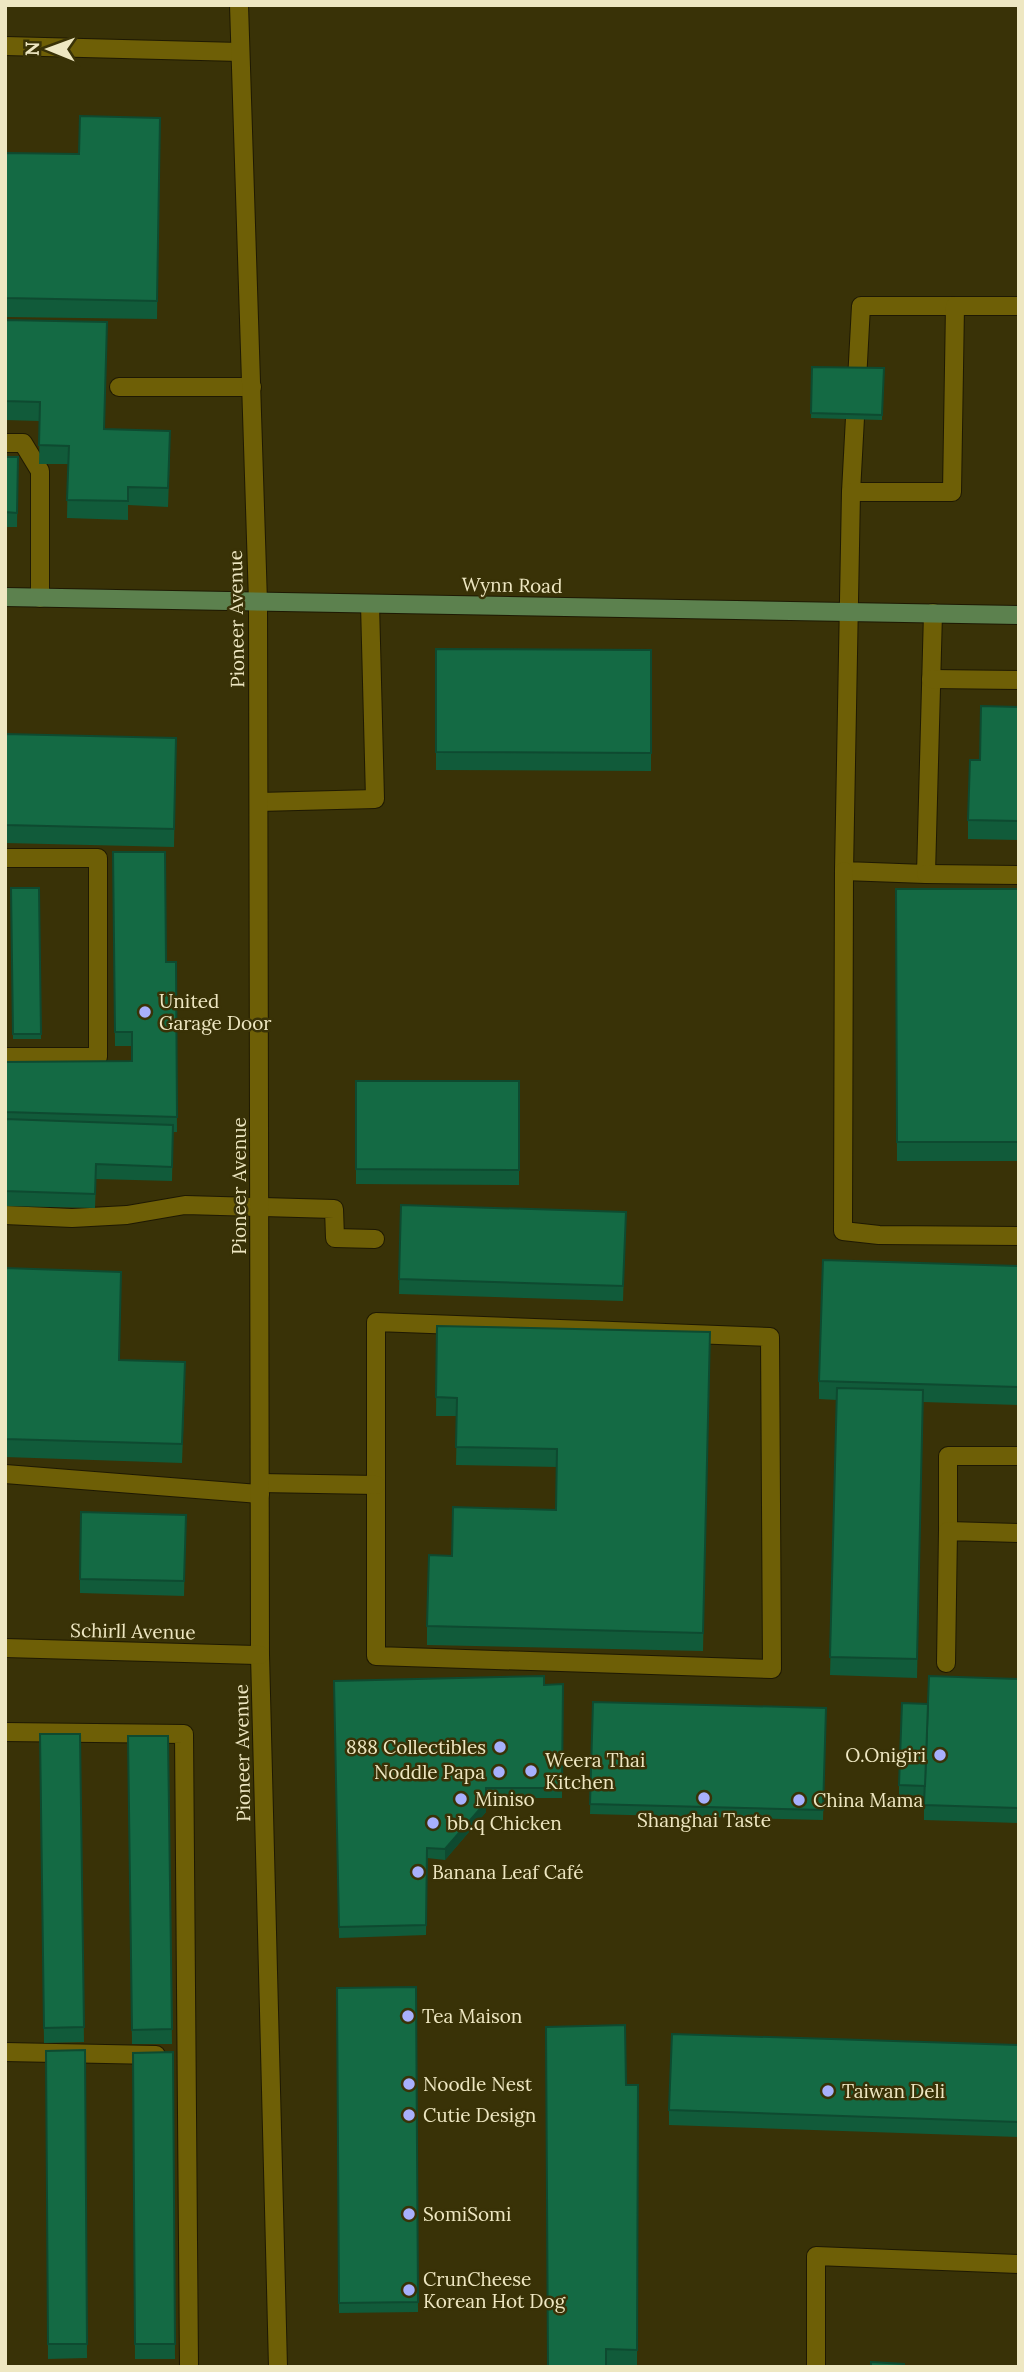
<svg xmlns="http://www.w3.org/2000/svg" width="1024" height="2372" viewBox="0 0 1024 2372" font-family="Lora,serif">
  <rect width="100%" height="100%" fill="#393207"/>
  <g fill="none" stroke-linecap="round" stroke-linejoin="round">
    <!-- lane casing -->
    <g stroke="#1e1903" stroke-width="20">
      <g id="lane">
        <polyline points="5,46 240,52"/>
        <polyline points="119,387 252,387"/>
        <polyline points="5,443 23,443 40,471 40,598"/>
        <polyline points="851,492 861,306 955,306"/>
        <polyline points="933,613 926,874 844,871 851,492 952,492 955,306 1019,306"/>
        <polyline points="931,679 1019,680"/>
        <polyline points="259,802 375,799 370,604"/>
        <polyline points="5,858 98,858 98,1057 5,1057"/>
        <polyline points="844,871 843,1231 879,1235 1019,1236"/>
        <polyline points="926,874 1019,875"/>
        <polyline points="5,1215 72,1218 127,1215 185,1205 334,1209 335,1238 375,1239"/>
        <polygon points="376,1322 770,1337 772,1669 376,1656"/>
        <polyline points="5,1474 260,1494"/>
        <polyline points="260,1483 376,1485"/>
        <polyline points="948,1531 948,1456 1019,1456"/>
        <polyline points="946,1663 948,1531 1019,1533"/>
        <polyline points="5,1732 184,1734 189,2367"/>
        <polyline points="5,2052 156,2055"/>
        <polyline points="816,2367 816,2256 1019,2264"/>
      </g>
    </g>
    <!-- street casing -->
    <g stroke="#1e1903" stroke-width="20">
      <g id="street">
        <polyline points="239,5 258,602 260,1655 278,2367"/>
        <polyline points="5,1648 260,1655"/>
      </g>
    </g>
    <!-- secondary casing -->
    <g stroke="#1e1903" stroke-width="20">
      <polyline id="secondary" points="5,597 1019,615"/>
    </g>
    <!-- lane -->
    <use href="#lane" stroke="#6e5f06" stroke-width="18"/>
    <!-- street -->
    <use href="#street" stroke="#6e5f06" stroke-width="18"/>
    <!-- secondary -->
    <use href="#secondary" stroke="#5c814e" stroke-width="18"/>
  </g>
  <!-- wall -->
  <g fill="#115b3a">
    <polygon points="160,118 157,319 5,317 5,153 79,154"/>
    <polygon points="5,320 105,429 170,449 168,507 128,505 128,520 67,518 68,464 39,464 40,421 5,420"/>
    <polygon points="812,367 884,368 882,420 811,418"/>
    <polygon points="5,457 18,457 17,527 5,527"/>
    <polygon points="436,649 651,650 651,771 436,770"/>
    <polygon points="1019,707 1019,840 968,839 968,820 980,760"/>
    <polygon points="5,734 176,738 174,847 5,843"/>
    <polygon points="113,852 166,962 176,962 177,1132 173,1132 172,1181 96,1179 95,1208 5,1206 5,1062 132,1061 132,1046 115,1046"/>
    <polygon points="11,888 39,888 41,1039 13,1039"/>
    <polygon points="896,889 1019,889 1019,1161 897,1161"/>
    <polygon points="356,1081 519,1081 519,1185 356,1184"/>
    <polygon points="401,1205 626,1212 623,1301 399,1294"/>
    <polygon points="1019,1266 1019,1405 923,1402 917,1678 830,1675 837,1400 819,1399 819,1381"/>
    <polygon points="5,1268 121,1291 119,1360 185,1381 182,1463 5,1457"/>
    <polygon points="437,1326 710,1332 703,1651 427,1645 427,1626 452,1556 556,1510 557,1467 456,1465 457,1416 436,1416"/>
    <polygon points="186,1515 184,1596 80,1593 80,1579"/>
    <polygon points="1019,1679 1019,1823 924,1820 924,1796 899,1795 899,1785 928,1704"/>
    <polygon points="334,1681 544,1685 563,1684 562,1798 486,1798 486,1812 445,1860 427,1858 426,1935 339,1938"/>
    <polygon points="593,1702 826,1708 823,1820 590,1814"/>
    <polygon points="40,1734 80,1734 84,2042 44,2043"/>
    <polygon points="128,1736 168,1736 172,2044 132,2044"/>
    <polygon points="416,1987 418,2312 339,2313 337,1988"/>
    <polygon points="1019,2045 1019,2137 669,2125 669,2110"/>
    <polygon points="85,2050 87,2358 48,2359 46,2051"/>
    <polygon points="173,2052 175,2359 135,2359 133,2053"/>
    <polygon points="626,2085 638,2085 637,2367 548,2367"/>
  </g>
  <!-- shaded-wall -->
  <polygon fill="#0e4a30" points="486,1802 486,1812 445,1860 445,1849"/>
  <!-- building -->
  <g fill="#146a44" stroke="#0e4a30" stroke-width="2">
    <polygon points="80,116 160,118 157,301 5,298 5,153 79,154"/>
    <polygon points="5,320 107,322 104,429 170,431 168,488 128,487 128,501 67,500 69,446 39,445 40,402 5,401"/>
    <polygon points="812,367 884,368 882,415 811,413"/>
    <polygon points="5,457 18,457 17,513 5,512"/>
    <polygon points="436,649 651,650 651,753 436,752"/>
    <polygon points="981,706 1019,707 1019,821 968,820 970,760 980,760"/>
    <polygon points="5,734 176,738 174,829 5,825"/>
    <polygon points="113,852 165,852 166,962 176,962 177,1117 5,1112 5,1062 132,1061 132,1032 115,1032"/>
    <polygon points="11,888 39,888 41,1034 13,1034"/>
    <polygon points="896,889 1019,889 1019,1142 897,1142"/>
    <polygon points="356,1081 519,1081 519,1170 356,1169"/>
    <polygon points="5,1119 173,1125 172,1167 96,1164 95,1194 5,1191"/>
    <polygon points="401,1205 626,1212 623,1286 399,1279"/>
    <polygon points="823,1260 1019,1266 1019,1387 819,1381"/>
    <polygon points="5,1268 121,1272 119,1360 185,1362 182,1444 5,1439"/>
    <polygon points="437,1326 710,1332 703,1633 427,1626 429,1555 452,1556 453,1507 556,1510 557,1449 456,1447 457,1398 436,1397"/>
    <polygon points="837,1388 923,1390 917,1659 830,1657"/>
    <polygon points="81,1512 186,1515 184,1581 80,1579"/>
    <polygon points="544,1676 544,1685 563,1684 562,1788 486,1788 486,1802 445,1849 427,1848 426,1925 339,1927 334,1681"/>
    <polygon points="929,1676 1019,1679 1019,1808 924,1805"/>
    <polygon points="593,1702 826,1708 823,1810 590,1804"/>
    <polygon points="902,1703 928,1704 925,1786 899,1785"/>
    <polygon points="40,1734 80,1734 84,2027 44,2028"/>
    <polygon points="128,1736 168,1736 172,2029 132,2030"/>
    <polygon points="416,1987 418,2302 339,2303 337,1988"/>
    <polygon points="625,2025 626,2085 638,2085 637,2350 606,2349 606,2367 548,2367 546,2027"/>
    <polygon points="672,2034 1019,2045 1019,2122 669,2110"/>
    <polygon points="85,2050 87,2344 48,2344 46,2051"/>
    <polygon points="173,2052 175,2344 135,2344 133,2053"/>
    <polygon points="871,2362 904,2364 904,2367 871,2367"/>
  </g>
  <!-- markers -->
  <g fill="#a8b0fc" stroke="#393207" stroke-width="2.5">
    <circle cx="145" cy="1012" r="7"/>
    <circle cx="500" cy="1747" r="7"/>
    <circle cx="940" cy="1755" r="7"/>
    <circle cx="531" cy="1771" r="7"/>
    <circle cx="499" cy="1772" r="7"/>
    <circle cx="704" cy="1798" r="7"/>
    <circle cx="461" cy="1799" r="7"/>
    <circle cx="799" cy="1800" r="7"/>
    <circle cx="433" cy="1823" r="7"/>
    <circle cx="418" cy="1872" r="7"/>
    <circle cx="408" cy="2016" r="7"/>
    <circle cx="409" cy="2084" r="7"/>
    <circle cx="828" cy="2091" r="7"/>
    <circle cx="409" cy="2115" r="7"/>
    <circle cx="409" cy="2214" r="7"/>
    <circle cx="409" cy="2290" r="7"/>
  </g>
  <g text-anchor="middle" stroke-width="5" stroke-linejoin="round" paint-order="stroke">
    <!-- street labels -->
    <g font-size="19" fill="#eee7c2" stroke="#393207">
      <text transform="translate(512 585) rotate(1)" y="7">Wynn Road</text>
      <text transform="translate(236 619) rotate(-91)" y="7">Pioneer Avenue</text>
      <text transform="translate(239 1186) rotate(-90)" y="7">Pioneer Avenue</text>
      <text transform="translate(133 1631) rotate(1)" y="7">Schirll Avenue</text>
      <text transform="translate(242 1753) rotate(-91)" y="7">Pioneer Avenue</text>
    </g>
    <!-- poi labels -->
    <g font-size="19" fill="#eee7c2" stroke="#393207" text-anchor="start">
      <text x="159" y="1008">United<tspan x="159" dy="22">Garage Door</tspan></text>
      <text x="486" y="1754" text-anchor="end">888 Collectibles</text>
      <text x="926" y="1762" text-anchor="end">O.Onigiri</text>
      <text x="545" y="1767">Weera Thai<tspan x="545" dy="22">Kitchen</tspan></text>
      <text x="485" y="1779" text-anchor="end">Noddle Papa</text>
      <text x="475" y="1806">Miniso</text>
      <text x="813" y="1807">China Mama</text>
      <text x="704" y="1827" text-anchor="middle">Shanghai Taste</text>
      <text x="447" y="1830">bb.q Chicken</text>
      <text x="432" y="1879">Banana Leaf Café</text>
      <text x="422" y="2023">Tea Maison</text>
      <text x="423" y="2091">Noodle Nest</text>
      <text x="842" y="2098">Taiwan Deli</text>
      <text x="423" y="2122">Cutie Design</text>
      <text x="423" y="2221">SomiSomi</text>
      <text x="423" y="2286">CrunCheese<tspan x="423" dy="22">Korean Hot Dog</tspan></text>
    </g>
  </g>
  <!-- border -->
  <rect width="1024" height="2372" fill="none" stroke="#eee7c2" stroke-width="14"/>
  <!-- north arrow -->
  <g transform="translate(49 49) rotate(271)" stroke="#393207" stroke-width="5" paint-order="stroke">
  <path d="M0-5L12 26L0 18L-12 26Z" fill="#eee7c2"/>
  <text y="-10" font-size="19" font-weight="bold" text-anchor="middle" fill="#eee7c2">N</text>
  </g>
</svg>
